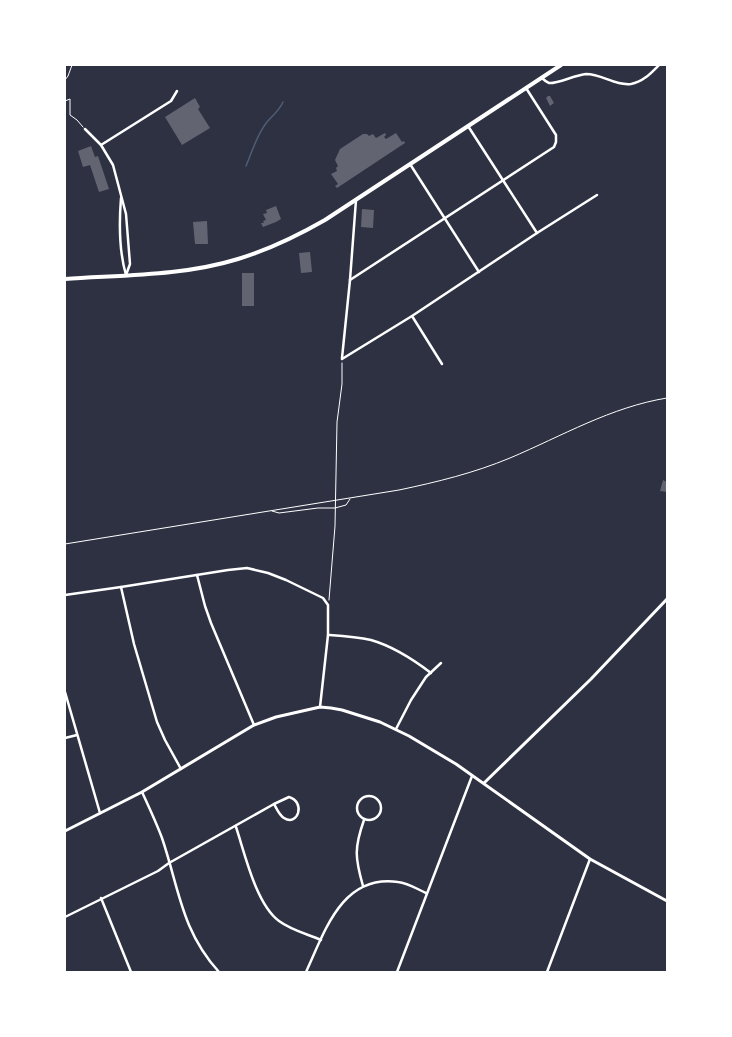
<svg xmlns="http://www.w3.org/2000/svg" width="732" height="1037" viewBox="0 0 732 1037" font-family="Inter,sans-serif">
  <rect width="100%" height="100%" fill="#2d3142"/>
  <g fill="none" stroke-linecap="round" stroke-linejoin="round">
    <!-- stream -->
    <path stroke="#4f5d75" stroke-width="1.5" d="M246,166C252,152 257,134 267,122C273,115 279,111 283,102"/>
  </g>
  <!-- building -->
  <g fill="#626471">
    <polygon points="548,96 550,96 554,103 550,106 546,98"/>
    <polygon points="195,98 200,107 198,109 210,128 182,145 165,117"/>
    <polygon points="385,133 386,135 384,137 386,139 396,133 402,142 404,141 405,143 337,188 335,186 338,184 331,174 337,171 336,168 338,166 335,160 340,149 363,134 367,134 369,136 373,134 376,138"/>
    <polygon points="91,146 95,157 98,156 109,189 99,192 90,165 83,167 78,151"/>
    <polygon points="276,206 281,219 276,222 263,227 261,223 264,223 263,221 266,220 263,214 267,213 266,210"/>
    <polygon points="362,209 374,210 373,228 361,227"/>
    <polygon points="207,221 208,244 195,244 193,222"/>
    <polygon points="310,252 312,272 301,273 299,253"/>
    <rect x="242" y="273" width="12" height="33"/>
    <polygon points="663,480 667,482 667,492 660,491"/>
  </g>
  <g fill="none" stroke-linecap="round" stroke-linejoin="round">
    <!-- path -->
    <g stroke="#fff" stroke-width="1">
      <polyline points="65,80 68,76 72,65"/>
      <polyline points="65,101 70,99 70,115 77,120 83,127"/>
      <polyline points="272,511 279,513 318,508 335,508 346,505 350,499"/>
      <path d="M65,544L399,490C437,482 474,473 510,458C562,436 611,407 667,398"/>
      <polyline points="329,600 335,526 337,422 342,384 342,363"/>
    </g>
    <!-- minor -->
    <g stroke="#fff" stroke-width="2.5">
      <path d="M542,78C544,80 546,82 549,83C557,84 575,75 586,74C602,74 615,86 631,84C643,82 651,73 659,65"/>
      <polyline points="468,126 537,233"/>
      <polyline points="85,129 101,145 113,165 126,214 130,264 126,275"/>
      <polyline points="101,145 171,101 177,91"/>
      <polyline points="410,164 479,272"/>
      <path d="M121,198C119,223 119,251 126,275"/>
      <polyline points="350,280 554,147 556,142 556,135 526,88"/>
      <polyline points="412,316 442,364"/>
      <polyline points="342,358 350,280 356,200"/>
      <polyline points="342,359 412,316 537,233 597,195"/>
      <polyline points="197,575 205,606 211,623 254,725"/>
      <polyline points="121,587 134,644 157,722 165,740 181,769"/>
      <polyline points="65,595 121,587 228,570 247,568 268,573 286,580 323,598 328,605 328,635 320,707"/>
      <path d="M328,635C342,636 357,637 371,640C392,646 414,660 431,673"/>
      <polyline points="65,692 100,813"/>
      <polyline points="396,729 411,700 426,677 441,663"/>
      <polyline points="65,738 77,735"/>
      <path d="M142,792C149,807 156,822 162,838C179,888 181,930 219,972"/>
      <circle cx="369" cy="808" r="12"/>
      <path d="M289,797C306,802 298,827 284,818C279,815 277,809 274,804Z"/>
      <path d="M236,827C245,854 256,904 279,921C291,930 307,934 321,940"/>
      <path d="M363,886C355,858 354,848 364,820"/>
      <polyline points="101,898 131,972"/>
      <polyline points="65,917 158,871 169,863 274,804"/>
      <path d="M306,972C325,931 342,874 398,882C408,883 417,889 426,893"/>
      <polyline points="397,972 472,776"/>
      <polyline points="547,972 590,859"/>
    </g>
    <!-- tertiary -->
    <g stroke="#fff" stroke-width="3">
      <polyline points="484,783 591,679 667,599"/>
      <polyline points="65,831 142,792 254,725 276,717 320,707 331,708 342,710 380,722 409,736 456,764 590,859 667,901"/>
    </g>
    <!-- primary -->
    <path stroke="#fff" stroke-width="4" d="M65,279C122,275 183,276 238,259C268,250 297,236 325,220L561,65"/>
  </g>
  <!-- border -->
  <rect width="732" height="1037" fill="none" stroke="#ffffff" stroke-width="132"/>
</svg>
